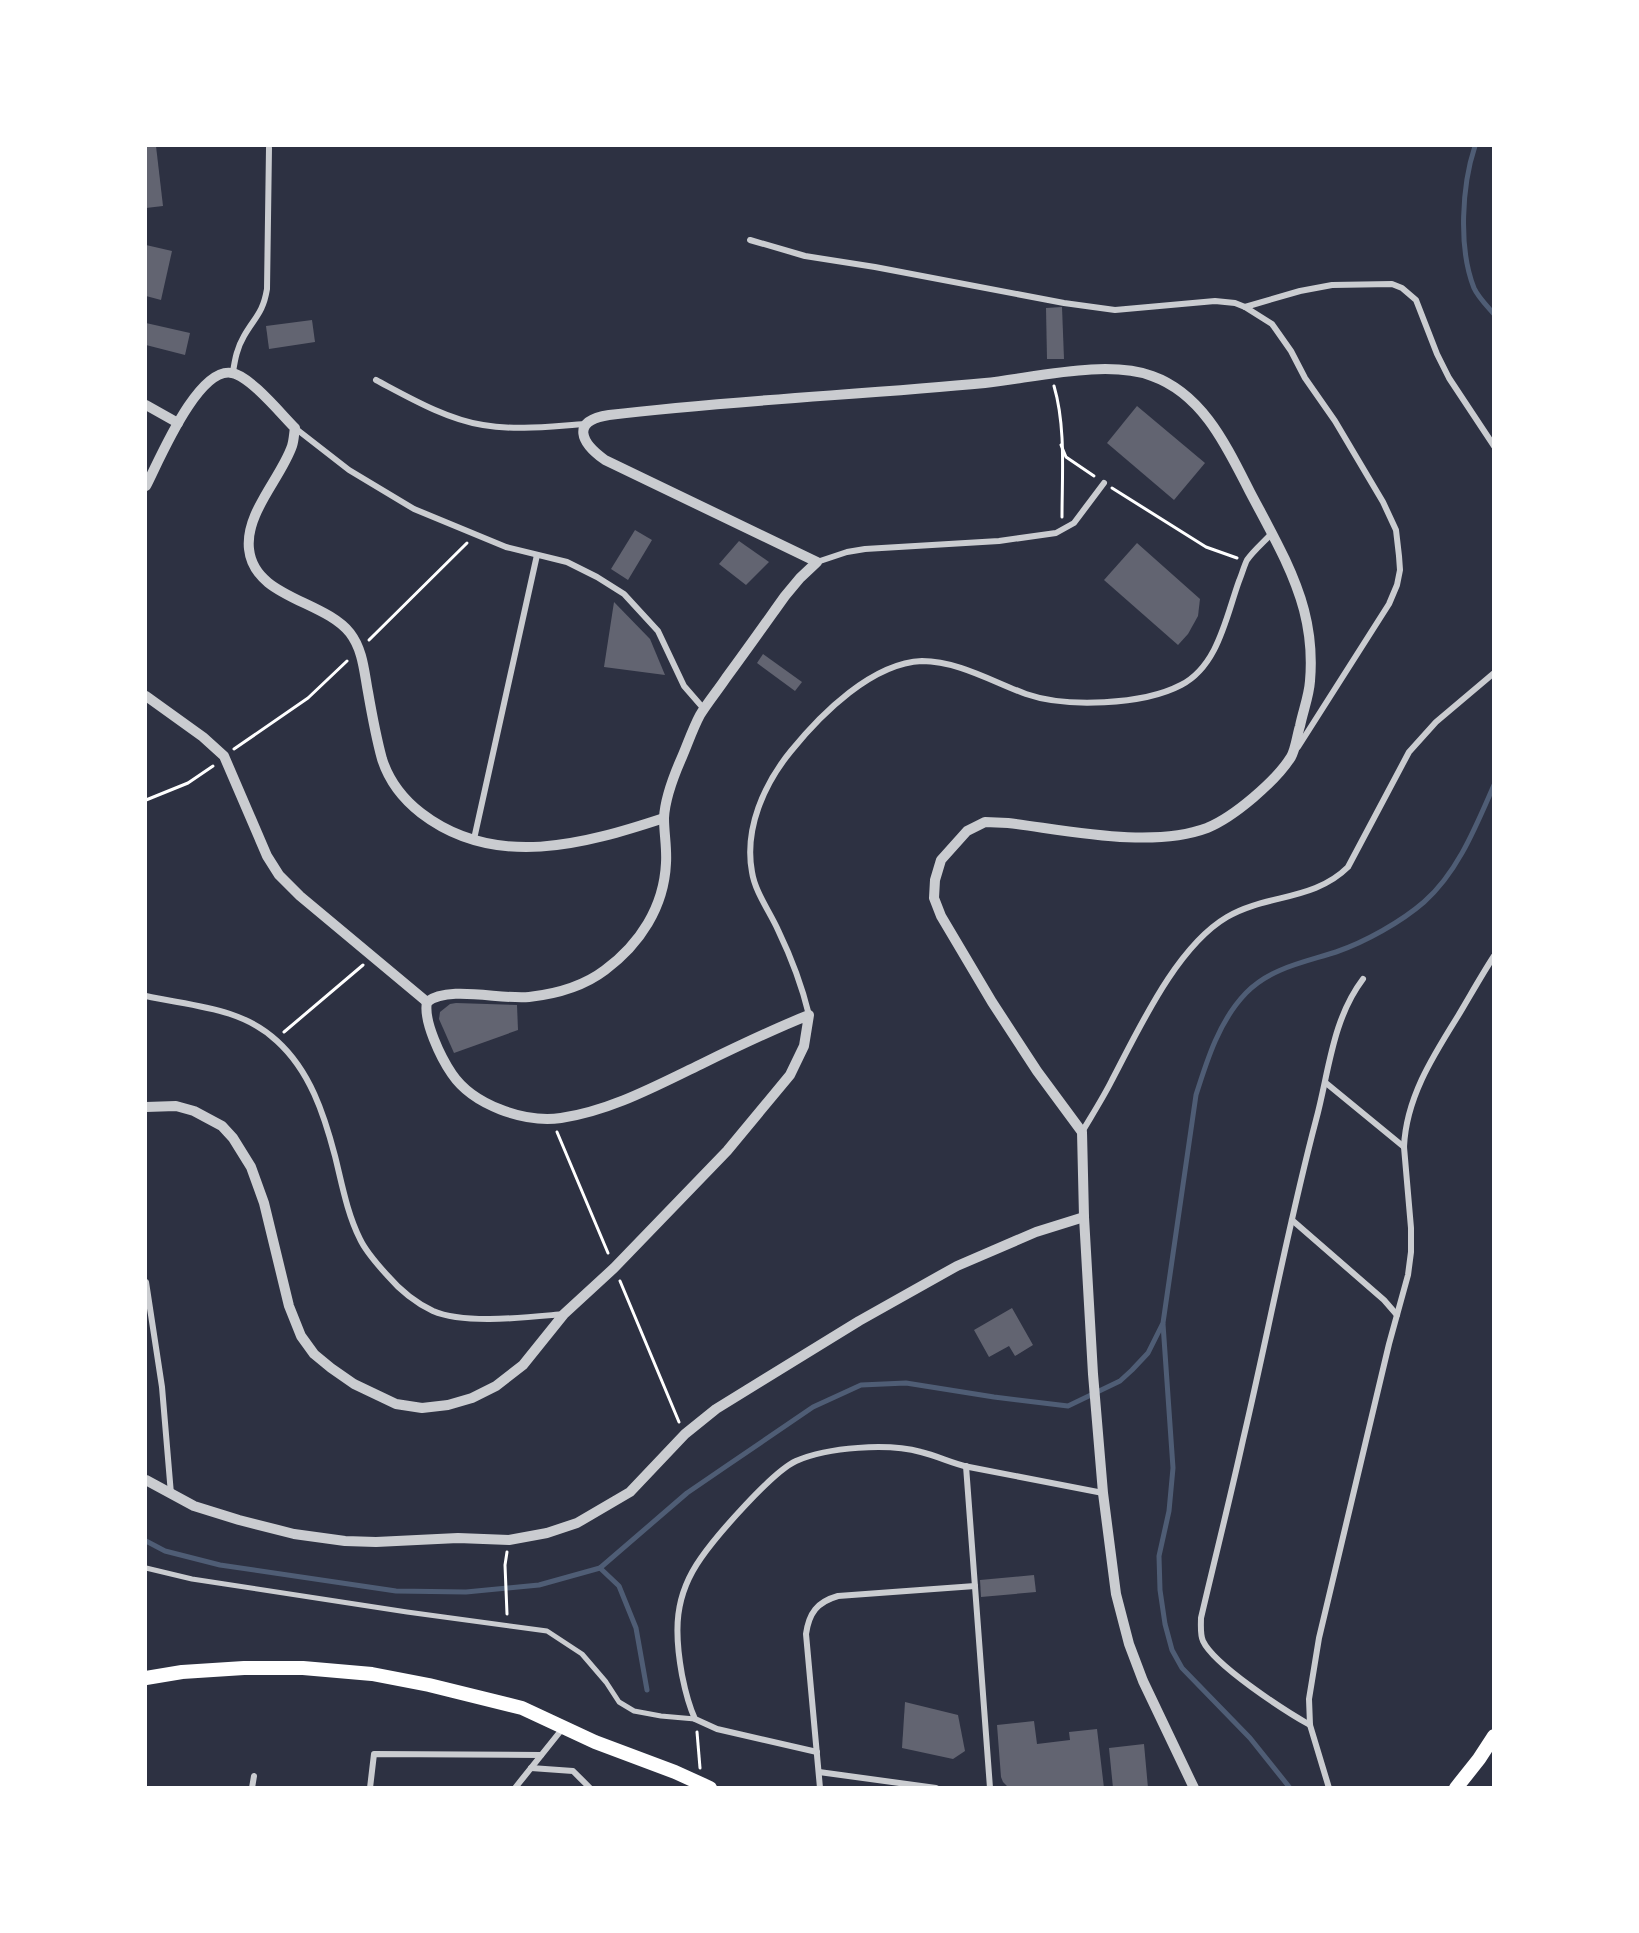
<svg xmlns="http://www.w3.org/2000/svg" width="1639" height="1933" viewBox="0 0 1639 1933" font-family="'Space Grotesk',sans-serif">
  <rect width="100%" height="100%" fill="#2d3142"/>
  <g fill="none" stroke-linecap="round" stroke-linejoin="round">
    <!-- stream -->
    <g stroke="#4f5d75" stroke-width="5">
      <path d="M1475,146C1462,185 1458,248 1474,288C1478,297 1487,306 1494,314"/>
      <polyline points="1163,1324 1173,1468 1169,1511 1159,1556 1160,1590 1165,1624 1172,1650 1182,1668 1250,1738 1290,1788"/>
      <path d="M146,1541L165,1551L220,1565L396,1591L466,1592L539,1585L600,1568L687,1493L725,1467L813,1407L861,1385L906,1383L994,1397L1068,1406L1120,1381L1132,1370L1148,1353L1163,1323L1196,1095C1207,1060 1219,1021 1246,993C1270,968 1305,962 1336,952C1365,942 1401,922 1424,902C1458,872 1476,826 1494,785"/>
      <polyline points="600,1568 619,1586 636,1628 647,1690"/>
    </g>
  </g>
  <!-- building -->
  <g fill="#626471">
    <polygon points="146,146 156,146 163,206 146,208"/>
    <polygon points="146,245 172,251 161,300 146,296"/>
    <polygon points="1062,307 1064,359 1047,359 1046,308"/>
    <polygon points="312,320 315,342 269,349 266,326"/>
    <polygon points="146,323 190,333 185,355 146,345"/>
    <polygon points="1137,406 1205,463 1174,500 1107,443"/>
    <polygon points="635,530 652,540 628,580 611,569"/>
    <polygon points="739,541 769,562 746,585 719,564"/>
    <polygon points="1137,543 1200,599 1198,616 1188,634 1178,645 1104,580"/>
    <polygon points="614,602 650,639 665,675 604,667"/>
    <polygon points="763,654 802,682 795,691 757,663"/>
    <polygon points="456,1003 517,1005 518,1030 454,1053 439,1019 440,1012 450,1004"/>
    <polygon points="1012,1308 1033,1345 1015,1356 1009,1346 989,1357 974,1330"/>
    <polygon points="1034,1575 1036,1592 981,1597 980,1580"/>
    <polygon points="905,1702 958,1715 965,1751 953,1759 902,1748"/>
    <polygon points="1034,1721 1037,1744 1070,1740 1069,1732 1097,1729 1104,1788 1009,1788 1003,1782 1001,1777 997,1725"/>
    <polygon points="1144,1744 1148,1788 1113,1788 1109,1748"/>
  </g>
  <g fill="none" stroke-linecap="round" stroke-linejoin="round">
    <!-- path -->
    <g stroke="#fff" stroke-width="3">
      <path d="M1054,386C1066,427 1062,475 1062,517"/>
      <polyline points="1061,445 1066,457 1094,476"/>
      <polyline points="1112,488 1206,547 1237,558"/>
      <polyline points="369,640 467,543"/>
      <polyline points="234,749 308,698 347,661"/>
      <polyline points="146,800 188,783 213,766"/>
      <polyline points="284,1032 363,965"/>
      <polyline points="557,1132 608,1253"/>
      <polyline points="620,1281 679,1422"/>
      <polyline points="507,1552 505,1565 507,1614"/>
      <polyline points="697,1732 700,1768"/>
    </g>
    <!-- pedestrian -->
    <polyline stroke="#caccd0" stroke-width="5" points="146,1568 192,1579 407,1612 547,1631 582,1654 606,1682 619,1702 634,1711 661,1716 695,1719"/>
    <!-- minor -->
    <g stroke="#caccd0" stroke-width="6">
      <polyline points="750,240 805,256 875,267 1064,303 1115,310 1215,301 1235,303 1245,307 1272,324 1291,351 1305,378 1335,421 1383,502 1396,530 1399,556 1400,570 1397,585 1389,604 1298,747"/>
      <polyline points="1245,307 1300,291 1332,285 1392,284 1402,288 1416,300 1437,354 1449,378 1494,446"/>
      <path d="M233,372C235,359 237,348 244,336C255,317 263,313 267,289L269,148"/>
      <path d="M376,380C410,398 446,419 483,425C517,431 553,426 586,424"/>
      <polyline points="295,428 349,470 414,509 506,547 567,562 597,577 624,594 658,631 684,686 704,709"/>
      <polyline points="817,562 847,552 865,549 999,541 1056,533 1074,523 1104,483"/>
      <polyline points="474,839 537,555"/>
      <path d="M146,996C191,1006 241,1007 277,1041C310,1071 324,1114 335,1156C342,1184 347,1213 360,1239C366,1252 377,1264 387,1275C399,1289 416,1303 433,1311C465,1325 529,1317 564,1314"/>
      <path d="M809,1015C802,986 791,957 778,930C770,912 755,892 752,872C744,829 764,784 791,751C821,714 872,663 922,661C958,661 993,682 1026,694C1066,708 1143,705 1181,685C1218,666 1226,617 1239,581C1242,574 1244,566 1247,560C1254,550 1264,542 1272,533"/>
      <polyline points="1326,1083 1404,1147"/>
      <path d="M1082,1132C1092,1115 1103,1098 1112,1080C1139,1029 1176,947 1227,917C1266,894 1314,901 1348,867L1409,752L1436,722L1494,673"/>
      <polyline points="1292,1220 1384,1300 1397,1315"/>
      <polyline points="146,1282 162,1387 171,1494"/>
      <polyline points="966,1466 990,1788"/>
      <path d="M1310,1725C1285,1711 1214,1665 1203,1641C1200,1635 1201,1624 1201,1618C1215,1558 1230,1499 1243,1440C1268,1334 1288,1226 1316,1120C1329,1072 1332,1020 1363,979"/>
      <path d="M817,1752L717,1729L695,1719C689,1706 685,1690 682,1675C674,1631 674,1596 701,1558C717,1535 772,1472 796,1461C828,1447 888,1443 921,1452C938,1456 953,1464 969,1467C1014,1476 1058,1484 1103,1493"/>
      <polyline points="531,1768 573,1771 590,1788"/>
      <polyline points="819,1772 936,1788"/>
      <polyline points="252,1788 254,1776"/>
      <polyline points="370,1788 374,1754 541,1755"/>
      <polyline points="515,1788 563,1728"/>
      <path d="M820,1788L806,1634C809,1613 817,1602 838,1596L975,1586"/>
      <path d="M1329,1788L1310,1725L1309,1699L1319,1638L1389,1344L1408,1275L1411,1252V1228L1404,1147C1406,1098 1433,1056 1458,1016C1470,996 1481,976 1494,956"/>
    </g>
    <!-- tertiary -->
    <g stroke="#caccd0" stroke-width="10">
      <polyline points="146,405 178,423"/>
      <path d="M146,486C159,461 198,366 232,373C250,376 281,414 295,428C294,433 294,440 292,446C281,478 245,513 249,549C254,598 324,600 350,633C363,650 364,671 368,692C372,715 376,737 382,759C389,781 403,799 421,813C495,870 585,844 664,818"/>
      <polyline points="146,696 203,737 224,756 267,856 279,875 300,896 427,1002"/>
      <path d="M427,1002C448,985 501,1000 529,997C556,994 584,986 605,970C640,944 664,907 666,863C667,848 664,833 664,818C665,798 674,775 682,757C688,743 693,728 700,715C708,702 718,690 726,678C746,651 765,624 785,596L800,578L817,562L605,460C581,443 570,421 609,415C734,400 859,395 985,383C1033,378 1107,359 1152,376C1203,394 1227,447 1250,492C1270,530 1293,569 1304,610C1310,633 1312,658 1310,681C1309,696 1303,711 1300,726C1297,735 1296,748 1291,757C1276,781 1234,817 1207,828C1151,849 1066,830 1008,823L985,822L967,831L941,860L935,880L934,898L941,916L992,1002L1037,1071L1082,1132L1084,1217L1093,1374L1103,1493L1116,1594L1129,1644L1143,1681L1194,1788"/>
      <path d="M146,1107L176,1106L194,1111L222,1126L233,1138L251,1167L264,1203L289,1306L301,1336L314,1354L331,1368L354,1384L396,1404L422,1408L448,1405L472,1398L496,1386L523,1365L564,1314L614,1268L727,1151L790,1075L804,1046L809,1015C768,1031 728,1051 689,1070C648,1090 607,1111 561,1118C524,1123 473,1105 452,1074C441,1058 423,1021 427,1002"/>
      <polyline points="146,1480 194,1506 239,1520 294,1534 345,1541 376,1542 458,1538 509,1540 547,1533 577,1523 630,1492 685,1434 716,1409 859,1321 957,1266 1036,1232 1084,1217"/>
    </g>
    <!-- primary -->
    <g stroke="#fff" stroke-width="14">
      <polyline points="146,1678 182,1672 244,1668 303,1668 372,1674 429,1685 522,1708 595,1742 675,1772 710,1788"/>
      <polyline points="1456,1788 1479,1759 1494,1736"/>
    </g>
  </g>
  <!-- border -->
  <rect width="1639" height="1933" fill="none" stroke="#ffffff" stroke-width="294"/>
</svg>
